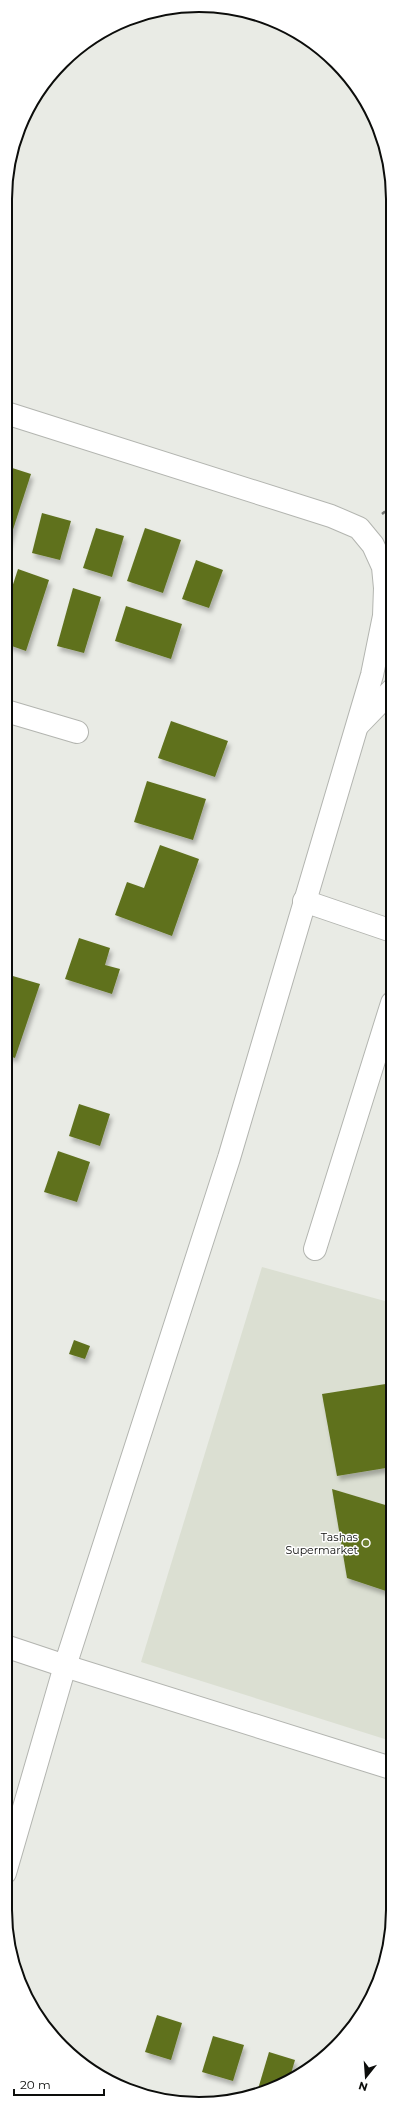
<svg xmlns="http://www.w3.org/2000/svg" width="398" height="2109" viewBox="0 0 398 2109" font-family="Montserrat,sans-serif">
  <defs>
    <filter id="shadow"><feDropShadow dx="2.5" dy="4.5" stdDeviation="2" flood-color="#0004"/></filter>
  </defs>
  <rect width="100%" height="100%" fill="#e9ebe5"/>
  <!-- built -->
  <polygon fill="#dbdfd2" points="262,1267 392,1303 391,1741 141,1662"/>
  <!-- building -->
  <g fill="#5f711f" filter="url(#shadow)">
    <polygon points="6,466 31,474 8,545 6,544"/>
    <polygon points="42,513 71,521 60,560 32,553"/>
    <polygon points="96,528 124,536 112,577 83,568"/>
    <polygon points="145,528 181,540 163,593 127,581"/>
    <polygon points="196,560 223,570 209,608 182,599"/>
    <polygon points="18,569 49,580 26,651 6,644 6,606"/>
    <polygon points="73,588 101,597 84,653 57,646"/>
    <polygon points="126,606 182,624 171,659 115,641"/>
    <polygon points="171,721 228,741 215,777 158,758"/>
    <polygon points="147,781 206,799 193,840 134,822"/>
    <polygon points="160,845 199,859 172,936 115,915 127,882 144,888"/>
    <polygon points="79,938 110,948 105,965 120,969 112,994 65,979"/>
    <polygon points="6,974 40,984 15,1058 6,1055"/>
    <polygon points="79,1104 110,1114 100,1146 69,1136"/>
    <polygon points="58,1151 90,1162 77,1202 44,1192"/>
    <polygon points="74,1340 90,1346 85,1359 69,1354"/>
    <polygon points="392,1383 392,1467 337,1476 322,1394"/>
    <polygon points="332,1489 392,1507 392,1593 347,1578"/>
    <polygon points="157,2015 182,2023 171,2060 145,2052"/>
    <polygon points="213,2036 244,2045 233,2081 202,2072"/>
    <polygon points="269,2052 295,2060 290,2077 266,2091 258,2089"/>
    <polygon points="306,2063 311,2065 304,2069"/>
  </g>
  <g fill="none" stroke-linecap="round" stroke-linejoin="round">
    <!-- minor casing -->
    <g stroke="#b3b5b0" stroke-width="24">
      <g id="minor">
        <polyline points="6,711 77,732"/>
        <polyline points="359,724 392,690"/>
        <polyline points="304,901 392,931"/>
        <polyline points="315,1249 392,1003"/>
        <polyline points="65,1666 391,1768"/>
      </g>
    </g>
    <!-- tertiary casing -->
    <g stroke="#b3b5b0" stroke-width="24">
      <g id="tertiary">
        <polyline points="5,1646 65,1666"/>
        <polyline points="5,1873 65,1666 229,1158 372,675 384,616 385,588 383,567 373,545 359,528 331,516 6,413"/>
      </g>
    </g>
    <!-- path -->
    <polyline stroke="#777975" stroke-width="2.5" stroke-dasharray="4 2" stroke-linecap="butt" points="382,514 392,506"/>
    <!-- minor -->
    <use href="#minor" stroke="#fff" stroke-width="22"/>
    <!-- tertiary -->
    <use href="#tertiary" stroke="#fff" stroke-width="22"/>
  </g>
  <!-- markers -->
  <circle fill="#6f8131" stroke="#fff" stroke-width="1.5" cx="366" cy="1543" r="4"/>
  <g text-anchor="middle" stroke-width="3" stroke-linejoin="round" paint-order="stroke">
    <!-- poi labels -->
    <g font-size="11" fill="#0c0d0b" stroke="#fff" text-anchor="end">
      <text x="358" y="1541">Tashas<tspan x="358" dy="13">Supermarket</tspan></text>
    </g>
  </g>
  <!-- crop -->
  <path d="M0 0H398V2109H0ZM199 12H199A187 187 0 0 1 386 199V1910A187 187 0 0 1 199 2097H199A187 187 0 0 1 12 1910V199A187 187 0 0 1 199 12Z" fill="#fff" fill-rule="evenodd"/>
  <path fill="none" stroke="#0c0d0b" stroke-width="2" d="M199 12H199A187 187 0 0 1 386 199V1910A187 187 0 0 1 199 2097H199A187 187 0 0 1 12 1910V199A187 187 0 0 1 199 12Z"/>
  <!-- north arrow -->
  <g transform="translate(366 2077) rotate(197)" stroke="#ffffff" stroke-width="3" paint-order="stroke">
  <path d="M0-3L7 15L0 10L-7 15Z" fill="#0c0d0b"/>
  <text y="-6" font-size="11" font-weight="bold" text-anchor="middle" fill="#0c0d0b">N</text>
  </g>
  <!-- scale -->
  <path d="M14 2089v6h90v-6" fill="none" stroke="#0c0d0b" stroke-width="2"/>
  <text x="20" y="2089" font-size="12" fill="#0c0d0b" stroke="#ffffff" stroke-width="3" paint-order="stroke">20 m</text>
</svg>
